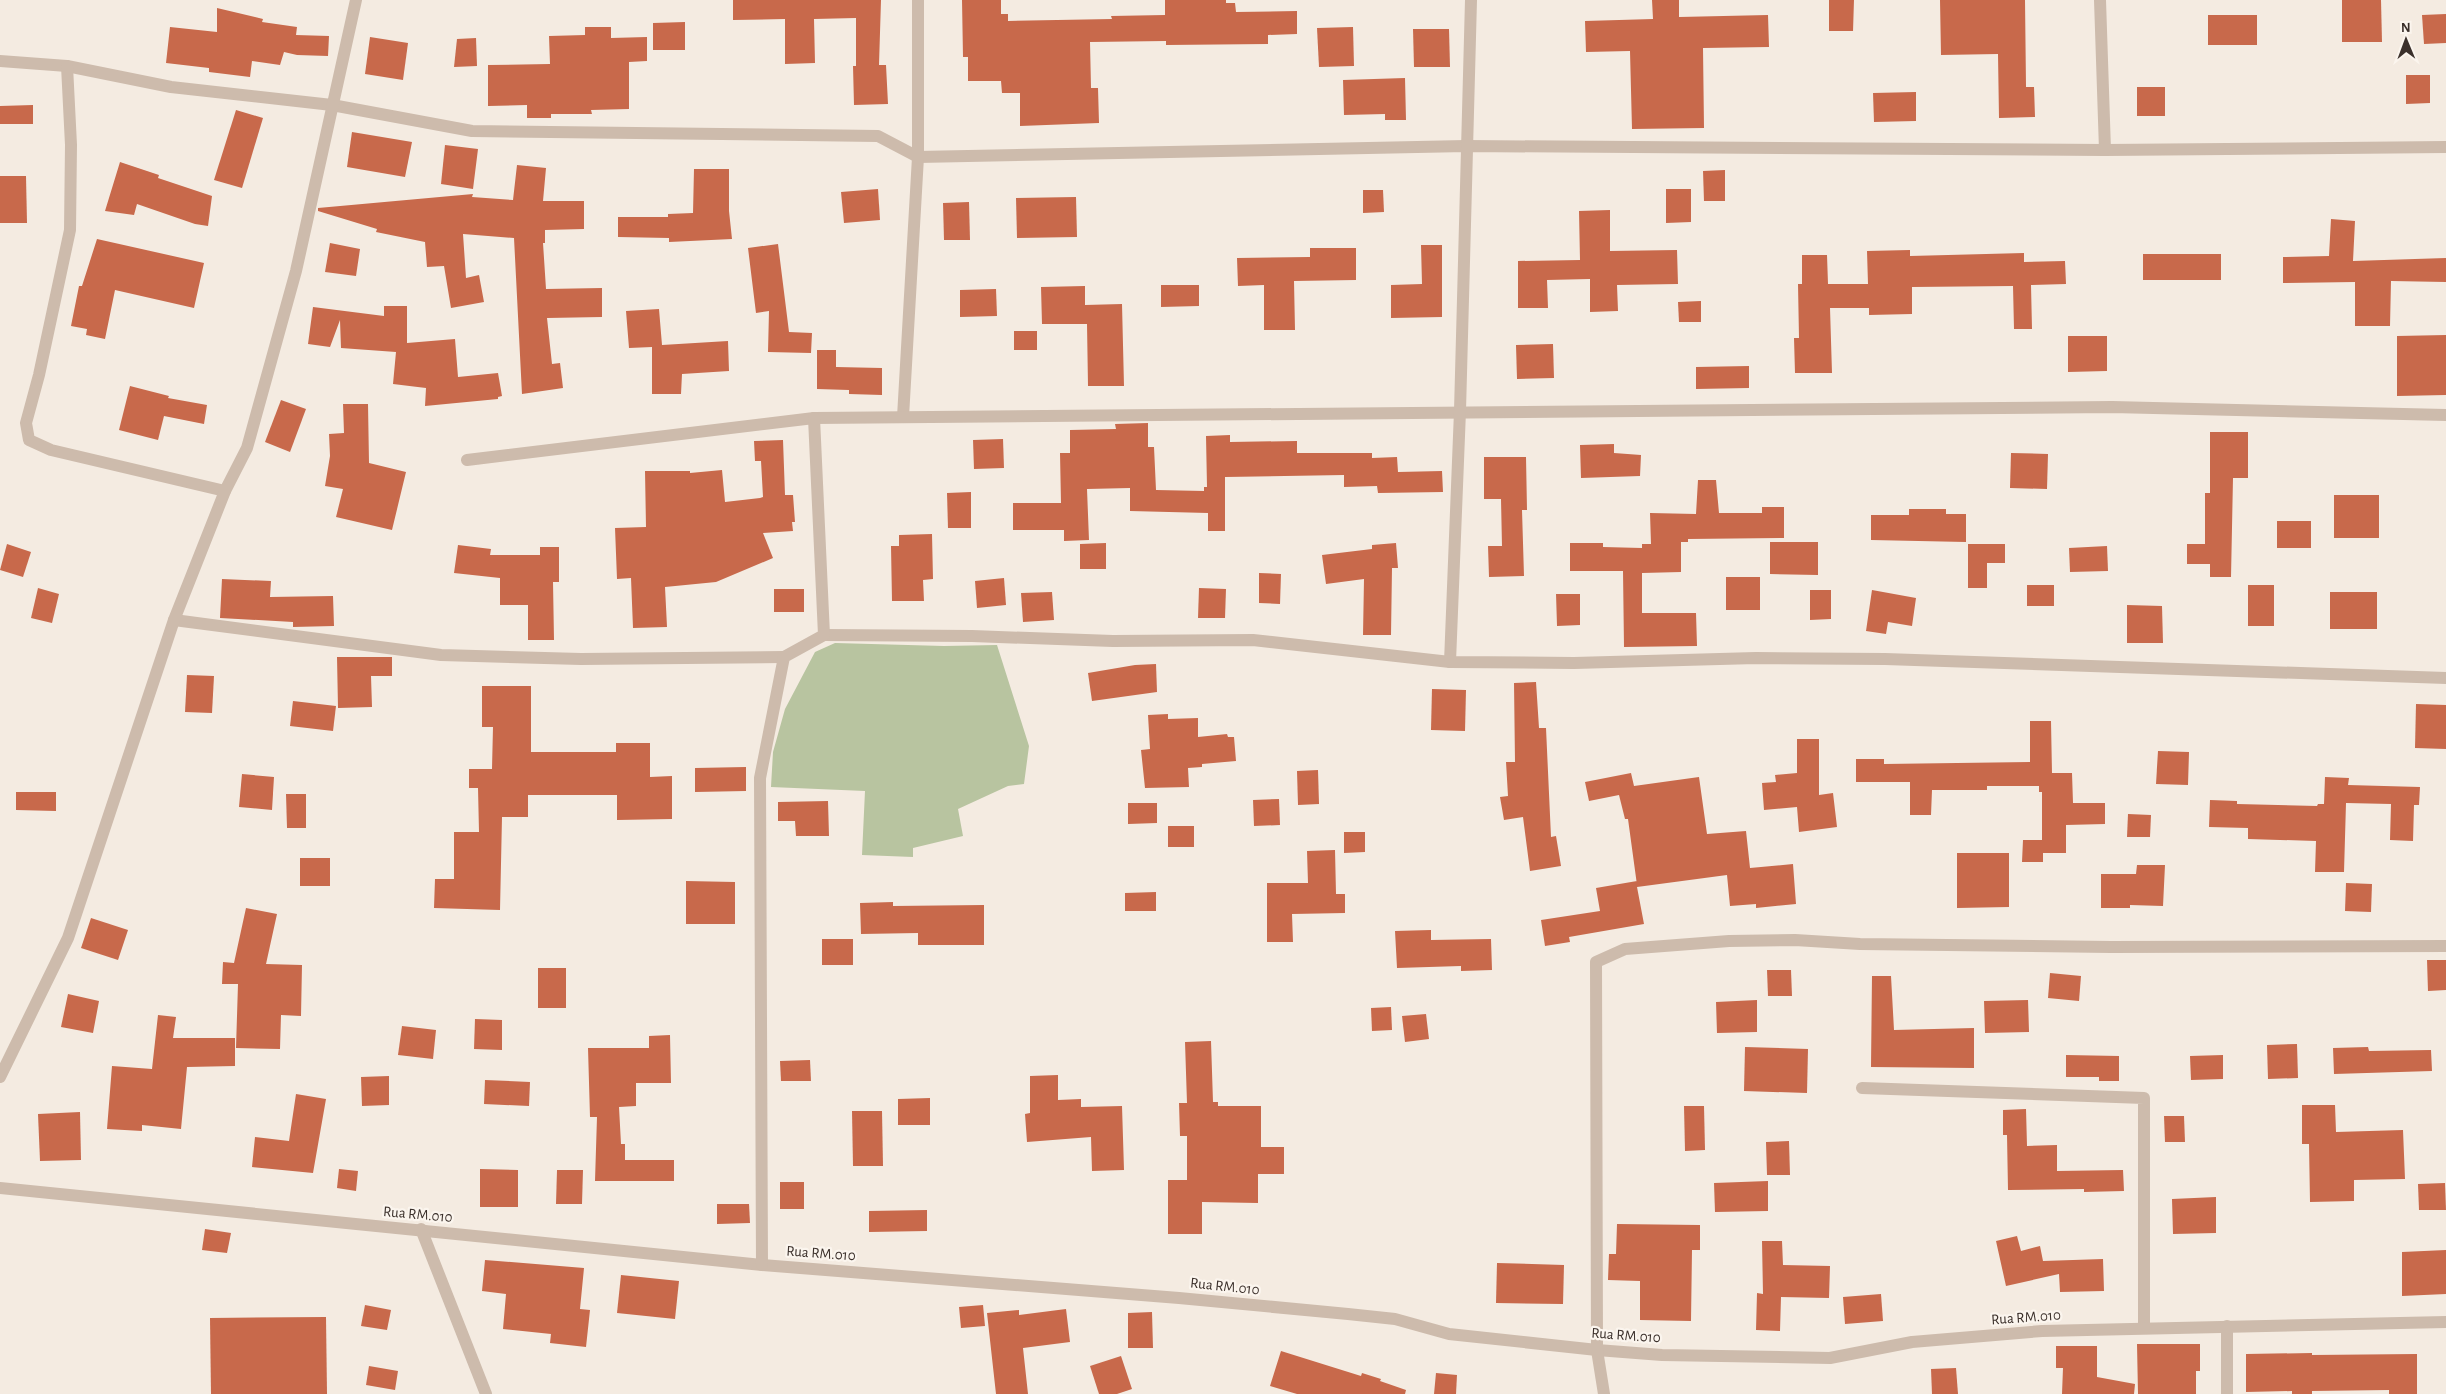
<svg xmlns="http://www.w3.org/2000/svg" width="2446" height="1394" viewBox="0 0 2446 1394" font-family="'Alegreya Sans',sans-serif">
  <rect width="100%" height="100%" fill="#f4ebe1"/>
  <!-- green -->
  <polygon fill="#b8c4a0" points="835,643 944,646 997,645 1029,746 1024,784 1008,786 958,809 963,836 913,848 913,857 862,855 865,791 771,787 773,752 785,709 815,652"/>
  <!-- building -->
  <g fill="#c8694b">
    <polygon points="733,0 881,0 879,65 886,65 888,104 854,105 853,66 856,66 856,18 814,19 815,63 785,64 785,19 733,20"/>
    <polygon points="962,0 1001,0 1001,14 1008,14 1008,21 1112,19 1111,16 1165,15 1165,0 1226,0 1226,3 1235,3 1236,12 1297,11 1297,34 1268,35 1268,44 1166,45 1166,41 1090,42 1091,88 1098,88 1099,123 1020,126 1020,93 1002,93 1001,81 968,81 968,57 963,57"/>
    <polygon points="1652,0 1679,0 1679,17 1768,15 1769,47 1703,48 1704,128 1632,129 1630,51 1586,52 1585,21 1653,19"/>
    <polygon points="1829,0 1854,0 1853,31 1829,31"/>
    <polygon points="1940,0 2025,0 2026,87 2034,87 2035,117 1999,118 1998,54 1941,55"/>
    <polygon points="2342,0 2381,0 2382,42 2342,42"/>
    <polygon points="217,8 263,19 262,22 297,27 296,35 329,36 328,56 297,55 284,52 280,65 252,61 250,77 209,72 209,68 166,63 170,27 217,32"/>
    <polygon points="2446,14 2446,43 2424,44 2422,15"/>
    <rect x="2208" y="15" width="49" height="30"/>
    <polygon points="685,22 685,50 653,50 653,23"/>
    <polygon points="585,27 611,27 611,38 647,37 647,61 629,62 629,109 591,110 592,114 551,114 551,118 527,118 527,105 488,106 488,65 550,64 549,36 585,35"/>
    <polygon points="1353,27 1354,66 1319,67 1317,28"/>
    <polygon points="1413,29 1449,29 1450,67 1414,67"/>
    <polygon points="370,37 408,43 403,80 365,74"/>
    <polygon points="476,38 477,66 454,67 457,39"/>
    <polygon points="2406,75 2430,75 2430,103 2406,104"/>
    <polygon points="1405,78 1406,120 1385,120 1385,114 1344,115 1343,80"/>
    <rect x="2137" y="87" width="28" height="29"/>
    <polygon points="1916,92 1916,121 1874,122 1873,93"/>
    <polygon points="33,105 33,124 0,124 0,106"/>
    <polygon points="236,110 263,118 242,188 214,180"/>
    <polygon points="352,132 412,142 405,177 347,167"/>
    <polygon points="445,145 478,149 473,189 441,184"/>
    <polygon points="120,162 159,175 158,178 212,196 208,226 195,224 137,204 134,215 105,211"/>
    <polygon points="517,165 546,168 543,201 584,201 584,229 545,230 545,243 543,243 546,289 602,288 602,317 547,318 552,364 560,363 563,388 522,394 514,238 463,234 466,278 479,275 484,302 451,308 444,266 427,267 425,242 376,232 377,229 318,211 318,208 473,194 472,197 513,200"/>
    <polygon points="694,169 729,169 729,211 732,239 669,242 669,238 618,237 618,217 668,217 668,214 693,213"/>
    <polygon points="1725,170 1725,201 1704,201 1703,171"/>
    <polygon points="0,176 26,176 27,223 0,223"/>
    <polygon points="878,189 880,220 844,223 841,192"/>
    <polygon points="1666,189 1691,189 1691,222 1666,223"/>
    <polygon points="1363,190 1383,190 1384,212 1363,213"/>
    <polygon points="1076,197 1077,237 1017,238 1016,198"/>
    <polygon points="969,202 970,240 944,240 943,203"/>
    <polygon points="1610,210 1610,251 1677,250 1678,284 1617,285 1618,311 1590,312 1590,279 1547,280 1548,308 1518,308 1518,261 1580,260 1579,211"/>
    <polygon points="2331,219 2355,221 2353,261 2446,258 2446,282 2391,281 2390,326 2355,326 2355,282 2283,283 2283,257 2329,256"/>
    <polygon points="97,239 204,263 194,308 115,290 105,339 86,335 87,329 71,326 79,286 82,286"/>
    <polygon points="330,243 360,249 356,276 325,272"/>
    <polygon points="778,244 789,332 812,333 811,353 768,352 769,311 756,313 748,248"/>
    <polygon points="1421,245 1442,245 1442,317 1391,318 1391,285 1422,284"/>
    <polygon points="1310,248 1356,248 1356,280 1294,281 1295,330 1264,330 1264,285 1238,286 1237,258 1310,257"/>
    <polygon points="1910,250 1910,256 2024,253 2024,262 2065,261 2066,284 2031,285 2032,329 2014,329 2013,286 1912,287 1912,314 1869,315 1869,308 1830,308 1832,373 1795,373 1794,338 1799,338 1798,284 1802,284 1802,255 1827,255 1828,284 1868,284 1867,251"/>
    <rect x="2143" y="254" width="78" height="26"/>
    <polygon points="1161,285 1199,285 1199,306 1161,307"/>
    <polygon points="1085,286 1085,305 1122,304 1124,386 1088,386 1087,324 1042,324 1041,287"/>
    <polygon points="996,289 997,316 960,317 960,290"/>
    <polygon points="1701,301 1701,322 1679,322 1678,302"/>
    <polygon points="384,306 407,306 407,343 455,339 458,377 498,373 502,396 498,397 498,399 425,406 426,388 393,384 396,352 341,348 340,320 330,347 308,344 313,307 384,316"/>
    <polygon points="659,309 662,345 728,341 729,371 682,374 681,394 652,394 652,347 629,348 626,311"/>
    <rect x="1014" y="331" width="23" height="19"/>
    <polygon points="2446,335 2446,395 2397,396 2397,336"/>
    <polygon points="2068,336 2107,336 2107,371 2068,372"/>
    <polygon points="1553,344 1554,378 1517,379 1516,345"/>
    <polygon points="817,350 836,350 836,367 882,368 882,395 849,394 849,390 817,389"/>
    <polygon points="1749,366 1749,388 1696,389 1696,367"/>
    <polygon points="130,386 169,396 168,398 207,405 204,424 164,416 158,440 119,430"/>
    <polygon points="281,400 306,409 290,452 265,442"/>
    <polygon points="343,404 368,404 369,463 406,472 392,530 336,517 343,489 325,486 330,456 329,434 344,433"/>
    <polygon points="1148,423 1148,447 1154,447 1156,490 1204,491 1204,487 1207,487 1206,436 1230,435 1230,442 1297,441 1297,453 1372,453 1372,458 1397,457 1398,472 1442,471 1443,492 1378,493 1377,486 1344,487 1344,475 1225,477 1225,531 1208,531 1208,513 1130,511 1130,488 1087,489 1089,540 1064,541 1064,530 1013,530 1013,503 1061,503 1060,453 1070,453 1070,430 1116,429 1115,424"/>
    <polygon points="2210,432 2248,432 2248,478 2233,478 2231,577 2210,577 2210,564 2187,564 2187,544 2205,544 2205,493 2210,493"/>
    <polygon points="1003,439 1004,468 974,469 973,440"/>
    <polygon points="783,440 785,495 793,495 795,522 792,522 793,531 763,533 773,558 716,582 665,587 667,627 633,628 631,578 617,579 615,528 646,527 645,471 690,471 690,473 722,470 725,502 760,498 763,497 761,461 755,461 754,441"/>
    <polygon points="1614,444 1614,453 1641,455 1640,476 1581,478 1580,445"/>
    <polygon points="2011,453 2048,454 2047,489 2010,488"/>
    <polygon points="1484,457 1526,457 1527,510 1522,510 1524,576 1489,577 1488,546 1502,546 1501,499 1484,499"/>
    <polygon points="1698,480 1716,480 1719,513 1762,513 1762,507 1784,507 1784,538 1688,539 1688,542 1681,542 1681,572 1642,573 1642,613 1696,613 1697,646 1624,647 1623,571 1570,571 1570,543 1603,543 1603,547 1642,548 1642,544 1651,544 1650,513 1696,514"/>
    <polygon points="971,492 971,528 948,528 947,493"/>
    <rect x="2334" y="495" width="45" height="43"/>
    <polygon points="1909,509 1946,509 1946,514 1966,514 1966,542 1871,540 1871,515 1909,515"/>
    <rect x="2277" y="521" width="34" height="27"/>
    <polygon points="932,534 933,579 923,580 924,601 892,601 891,546 899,546 899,535"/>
    <polygon points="1770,542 1818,542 1818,575 1770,574"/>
    <polygon points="1106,543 1106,569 1080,569 1080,544"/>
    <polygon points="1396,543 1398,568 1392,568 1391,635 1363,635 1364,579 1326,584 1322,555 1372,549 1372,545"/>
    <polygon points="7,544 31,552 23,577 0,570"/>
    <polygon points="1968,544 2005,544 2005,563 1987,563 1987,588 1968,588"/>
    <polygon points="458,545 491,549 490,555 540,555 540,547 559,547 559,582 553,582 554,640 528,640 528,605 500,605 500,578 454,573"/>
    <polygon points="2107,546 2108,571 2070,572 2069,548"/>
    <polygon points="1259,573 1281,574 1280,604 1259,603"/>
    <rect x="1726" y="577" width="34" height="33"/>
    <polygon points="1004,578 1006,605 977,608 975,581"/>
    <polygon points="222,579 271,581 270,597 333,596 334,626 293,627 293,622 220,618"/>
    <rect x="2027" y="585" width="27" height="21"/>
    <rect x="2248" y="585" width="26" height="41"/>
    <polygon points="38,588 59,594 52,623 31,618"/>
    <polygon points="1199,588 1226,589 1225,618 1198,618"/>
    <rect x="774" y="589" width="30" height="23"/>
    <polygon points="1810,590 1831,590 1831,619 1810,620"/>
    <polygon points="1872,590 1916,598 1912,626 1888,622 1886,634 1866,631"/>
    <polygon points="1052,592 1054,620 1023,622 1021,593"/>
    <rect x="2330" y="592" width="47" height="37"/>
    <polygon points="1556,594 1580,594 1580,625 1557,626"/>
    <polygon points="2127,605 2162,606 2163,643 2127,643"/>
    <polygon points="337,657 392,657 392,676 371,676 372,707 338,708"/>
    <polygon points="1156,664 1157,692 1092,701 1088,673 1135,665"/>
    <polygon points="187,675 214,676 212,713 185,712"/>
    <polygon points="1536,682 1539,728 1546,728 1551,837 1556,836 1561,866 1530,871 1523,817 1504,820 1500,797 1508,796 1506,762 1515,762 1514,683"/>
    <polygon points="482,686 531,686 531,752 616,752 616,743 650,743 650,777 672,776 672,819 617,820 617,795 528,795 528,817 502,817 500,910 434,908 435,879 454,879 454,832 479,832 478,788 469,788 469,769 492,769 493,727 482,727"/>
    <polygon points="1432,689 1466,690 1465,731 1431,730"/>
    <polygon points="293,701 336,706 333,731 290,726"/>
    <polygon points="2416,704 2446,705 2446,749 2415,748"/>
    <polygon points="1168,714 1168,719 1198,718 1198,737 1227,734 1228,737 1234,737 1236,761 1202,764 1202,767 1188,768 1189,787 1145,788 1141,750 1150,749 1148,715"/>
    <polygon points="2030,721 2051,721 2052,773 2072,773 2073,803 2105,803 2105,824 2066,825 2066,853 2043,853 2043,862 2022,862 2023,840 2042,840 2042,792 2039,792 2039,786 1987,786 1987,790 1932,790 1931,815 1910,815 1910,782 1856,782 1856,759 1884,759 1884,764 2030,762"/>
    <polygon points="1797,739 1819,739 1819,795 1833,793 1837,827 1799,832 1797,807 1764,810 1762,783 1776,782 1775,775 1797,773"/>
    <polygon points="2158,751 2189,752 2188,785 2156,784"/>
    <polygon points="746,767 746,791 695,792 695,768"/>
    <polygon points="1318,770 1319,804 1298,805 1297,771"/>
    <polygon points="1631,773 1634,786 1699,777 1707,834 1746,831 1750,868 1793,864 1796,904 1756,908 1756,904 1730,906 1727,875 1637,887 1644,924 1569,937 1570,942 1545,946 1541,920 1600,911 1596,888 1637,881 1637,885 1628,819 1625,819 1619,795 1589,801 1585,782"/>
    <polygon points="242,774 274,777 272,810 239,807"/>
    <polygon points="2325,777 2349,778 2348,785 2420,787 2419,805 2414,805 2413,841 2390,840 2391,804 2346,803 2344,872 2315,872 2316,841 2248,839 2248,828 2209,827 2210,800 2237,801 2237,804 2317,806 2318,804 2324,804"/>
    <polygon points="16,792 56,792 56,811 16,810"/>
    <polygon points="286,794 306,794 306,828 287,828"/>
    <polygon points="1279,799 1280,825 1254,826 1253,800"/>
    <polygon points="828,801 829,836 796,836 795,821 778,821 778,802"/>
    <polygon points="1128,803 1157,803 1157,823 1128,824"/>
    <polygon points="2128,814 2151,815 2150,837 2127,837"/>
    <rect x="1168" y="826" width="26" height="21"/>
    <polygon points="1344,832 1365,832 1365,852 1344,853"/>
    <polygon points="1335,850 1336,894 1345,894 1345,913 1292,914 1293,942 1267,942 1267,883 1308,883 1307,851"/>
    <polygon points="1957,853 2009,853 2009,907 1957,908"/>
    <rect x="300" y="858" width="30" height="28"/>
    <polygon points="2137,865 2165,865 2163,906 2130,905 2130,908 2101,908 2101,874 2136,874"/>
    <polygon points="686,881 735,882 735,924 686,924"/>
    <polygon points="2346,883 2372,884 2371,912 2345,911"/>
    <polygon points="1156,892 1156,911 1125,911 1125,893"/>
    <polygon points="893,902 893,906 984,905 984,945 918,945 918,933 861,934 860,903"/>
    <polygon points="246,908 277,914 266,964 302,965 301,1016 281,1015 280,1049 236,1048 238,984 222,984 223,962 234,963"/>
    <polygon points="91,918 128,930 118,960 81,948"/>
    <polygon points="1431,930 1431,940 1491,939 1492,970 1461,971 1461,966 1397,968 1395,931"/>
    <rect x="822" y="939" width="31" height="26"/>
    <polygon points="2427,960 2446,960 2446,990 2428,991"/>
    <rect x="538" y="968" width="28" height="40"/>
    <polygon points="1767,970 1791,970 1792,996 1768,996"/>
    <polygon points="2050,973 2081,976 2079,1001 2048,998"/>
    <polygon points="1872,976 1891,976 1894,1030 1974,1028 1974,1068 1871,1067"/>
    <polygon points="68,994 99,1001 93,1033 61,1027"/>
    <polygon points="1757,1000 1757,1032 1717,1033 1716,1002"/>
    <polygon points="2028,1000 2029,1032 1985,1033 1984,1001"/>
    <polygon points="1391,1007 1392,1030 1372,1031 1371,1008"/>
    <polygon points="1426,1014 1429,1039 1405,1042 1402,1016"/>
    <polygon points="158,1015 176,1017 173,1038 235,1038 235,1066 187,1067 181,1129 142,1125 142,1131 107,1129 112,1066 152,1069"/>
    <polygon points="475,1019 502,1020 502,1050 474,1049"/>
    <polygon points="402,1026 436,1030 433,1059 398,1055"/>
    <polygon points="670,1035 671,1083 636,1083 636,1106 619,1107 621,1144 625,1144 625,1160 674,1160 674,1181 595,1181 597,1117 590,1117 588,1048 649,1048 649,1036"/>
    <polygon points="1211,1041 1213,1102 1218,1102 1218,1106 1261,1106 1261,1147 1284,1147 1284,1174 1258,1174 1258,1203 1202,1202 1202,1234 1168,1234 1168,1180 1187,1180 1187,1136 1180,1136 1179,1103 1187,1103 1185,1042"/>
    <polygon points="2297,1044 2298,1078 2268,1079 2267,1045"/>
    <polygon points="1745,1047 1808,1049 1807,1093 1744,1091"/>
    <polygon points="2368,1047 2369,1051 2431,1050 2432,1071 2334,1074 2333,1048"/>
    <polygon points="2066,1055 2119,1056 2119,1081 2099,1081 2099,1077 2066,1077"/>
    <polygon points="2223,1055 2223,1079 2191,1080 2190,1056"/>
    <polygon points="810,1060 811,1081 781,1081 780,1061"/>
    <polygon points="1058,1075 1058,1100 1081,1099 1081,1107 1122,1106 1124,1170 1092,1171 1091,1137 1027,1142 1025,1114 1030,1113 1030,1076"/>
    <polygon points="389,1076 389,1105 362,1106 361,1077"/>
    <polygon points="485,1080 530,1082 529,1106 484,1104"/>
    <polygon points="296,1094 326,1099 313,1173 252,1167 255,1137 289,1141"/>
    <polygon points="930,1098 930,1125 898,1125 898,1099"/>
    <polygon points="2302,1105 2335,1105 2336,1132 2403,1130 2405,1179 2354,1180 2354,1201 2310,1202 2309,1144 2302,1144"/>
    <polygon points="1684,1106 1704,1106 1705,1150 1685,1151"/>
    <polygon points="2026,1109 2027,1146 2057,1145 2057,1171 2123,1170 2124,1191 2084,1192 2084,1189 2008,1190 2007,1135 2003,1135 2003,1110"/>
    <polygon points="852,1111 882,1111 883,1166 853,1166"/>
    <polygon points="80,1112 81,1160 40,1161 38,1114"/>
    <polygon points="2164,1116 2184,1116 2185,1142 2165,1142"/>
    <polygon points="1789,1141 1790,1175 1767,1175 1766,1142"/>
    <polygon points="339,1169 358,1171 356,1191 337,1188"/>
    <polygon points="480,1169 518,1170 518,1207 480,1207"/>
    <polygon points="557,1170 583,1170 582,1204 556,1204"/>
    <polygon points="1768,1181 1768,1211 1715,1212 1714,1183"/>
    <rect x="780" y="1182" width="24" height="27"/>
    <polygon points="2445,1183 2446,1210 2419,1210 2418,1184"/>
    <polygon points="2216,1197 2216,1233 2173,1234 2172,1199"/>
    <polygon points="717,1204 749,1204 750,1223 717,1224"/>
    <polygon points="927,1210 927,1231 869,1232 869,1211"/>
    <polygon points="1617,1224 1700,1225 1700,1250 1692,1250 1691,1321 1640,1320 1640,1281 1608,1280 1609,1254 1616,1254"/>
    <polygon points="205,1229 231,1233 227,1253 202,1250"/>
    <polygon points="2017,1236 2021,1251 2040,1246 2043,1261 2103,1259 2104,1291 2060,1292 2059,1274 2006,1286 1996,1241"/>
    <polygon points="1762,1241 1782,1241 1783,1265 1830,1266 1829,1298 1781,1297 1780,1331 1756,1330 1757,1293 1763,1294"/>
    <polygon points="2446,1250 2446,1294 2402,1296 2402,1252"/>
    <polygon points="485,1260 584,1268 580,1309 590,1310 586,1347 550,1343 551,1334 503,1329 506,1294 482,1291"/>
    <polygon points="1497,1263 1564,1265 1563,1304 1496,1303"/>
    <polygon points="621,1275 679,1281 675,1319 617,1313"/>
    <polygon points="1881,1294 1883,1321 1845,1324 1843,1297"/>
    <polygon points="365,1305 391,1310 387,1330 361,1326"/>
    <polygon points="983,1305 985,1326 961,1328 959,1307"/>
    <polygon points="1066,1309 1070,1342 1023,1348 1028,1394 996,1394 987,1313 1019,1310 1019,1315"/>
    <polygon points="1152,1312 1153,1348 1128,1348 1128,1313"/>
    <polygon points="326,1317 327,1394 211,1394 210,1318"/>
    <polygon points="2137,1344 2200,1344 2200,1371 2196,1371 2196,1394 2138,1394"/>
    <polygon points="2056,1346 2097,1346 2097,1377 2135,1384 2134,1394 2062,1394 2063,1368 2056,1368"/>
    <polygon points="1281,1351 1361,1376 1362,1373 1381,1379 1380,1381 1406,1390 1405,1394 1297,1394 1270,1386"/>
    <polygon points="2312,1353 2312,1355 2417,1354 2417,1394 2389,1394 2389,1390 2312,1391 2312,1394 2292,1394 2292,1391 2246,1392 2246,1354"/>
    <polygon points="1121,1356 1132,1389 1117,1394 1099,1394 1090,1366"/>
    <polygon points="369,1366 398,1371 395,1390 366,1385"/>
    <polygon points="1956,1368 1958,1394 1932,1394 1931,1369"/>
    <polygon points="1436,1373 1457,1375 1456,1394 1434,1394"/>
  </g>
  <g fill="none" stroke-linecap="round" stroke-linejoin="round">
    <!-- minor -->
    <g stroke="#cdbbac" stroke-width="12">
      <polyline points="2100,0 2105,150"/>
      <polyline points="0,61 67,66 171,87 332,105 472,131 878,136 918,157 1466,146 2105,150 2446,147"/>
      <polyline points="67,66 71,145 70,230 39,375 26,423 29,440 51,450 225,491"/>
      <polyline points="903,417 918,157 918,0"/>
      <polyline points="467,460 814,418 2112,407 2446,415"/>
      <polyline points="174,620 441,655 581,659 784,657"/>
      <polyline points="824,635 972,636 1113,641 1253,640 1450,662 1574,663 1756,658 1885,659 2446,678"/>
      <polyline points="1450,662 1460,411 1471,0"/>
      <polyline points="0,1077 68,938 174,620 225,491 247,448 296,271 356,0"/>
      <polyline points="1862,1088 2144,1098 2144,1328"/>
      <polyline points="0,1188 762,1265 1179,1298 1348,1314 1395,1319 1449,1334 1597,1350 1662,1355 1830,1358 1912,1342 2042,1331 2446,1322"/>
      <polyline points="421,1229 486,1394"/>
      <polyline points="762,1265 760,778 784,657 824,635 814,418"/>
      <polyline points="1604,1394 1597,1350 1596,962 1625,949 1729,941 1795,940 1860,944 2111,947 2446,946"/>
      <polyline points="2227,1394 2227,1326"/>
    </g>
  </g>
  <g text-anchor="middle" stroke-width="4.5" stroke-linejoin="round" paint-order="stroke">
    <!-- street labels -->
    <g font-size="15" fill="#3b302b" stroke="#fbf5ee">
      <text transform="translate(418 1214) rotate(5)" y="5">Rua RM.010</text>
      <text transform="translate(821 1253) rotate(4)" y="5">Rua RM.010</text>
      <text transform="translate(1225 1286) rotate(6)" y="5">Rua RM.010</text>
      <text transform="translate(2026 1317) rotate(-4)" y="5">Rua RM.010</text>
      <text transform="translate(1626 1335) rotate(4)" y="5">Rua RM.010</text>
    </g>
  </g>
  <!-- north arrow -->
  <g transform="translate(2406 40) rotate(359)" stroke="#fbf5ee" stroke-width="4" paint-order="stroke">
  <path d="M0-4L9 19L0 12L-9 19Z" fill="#3b302b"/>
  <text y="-8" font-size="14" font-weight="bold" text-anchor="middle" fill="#3b302b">N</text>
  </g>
</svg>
